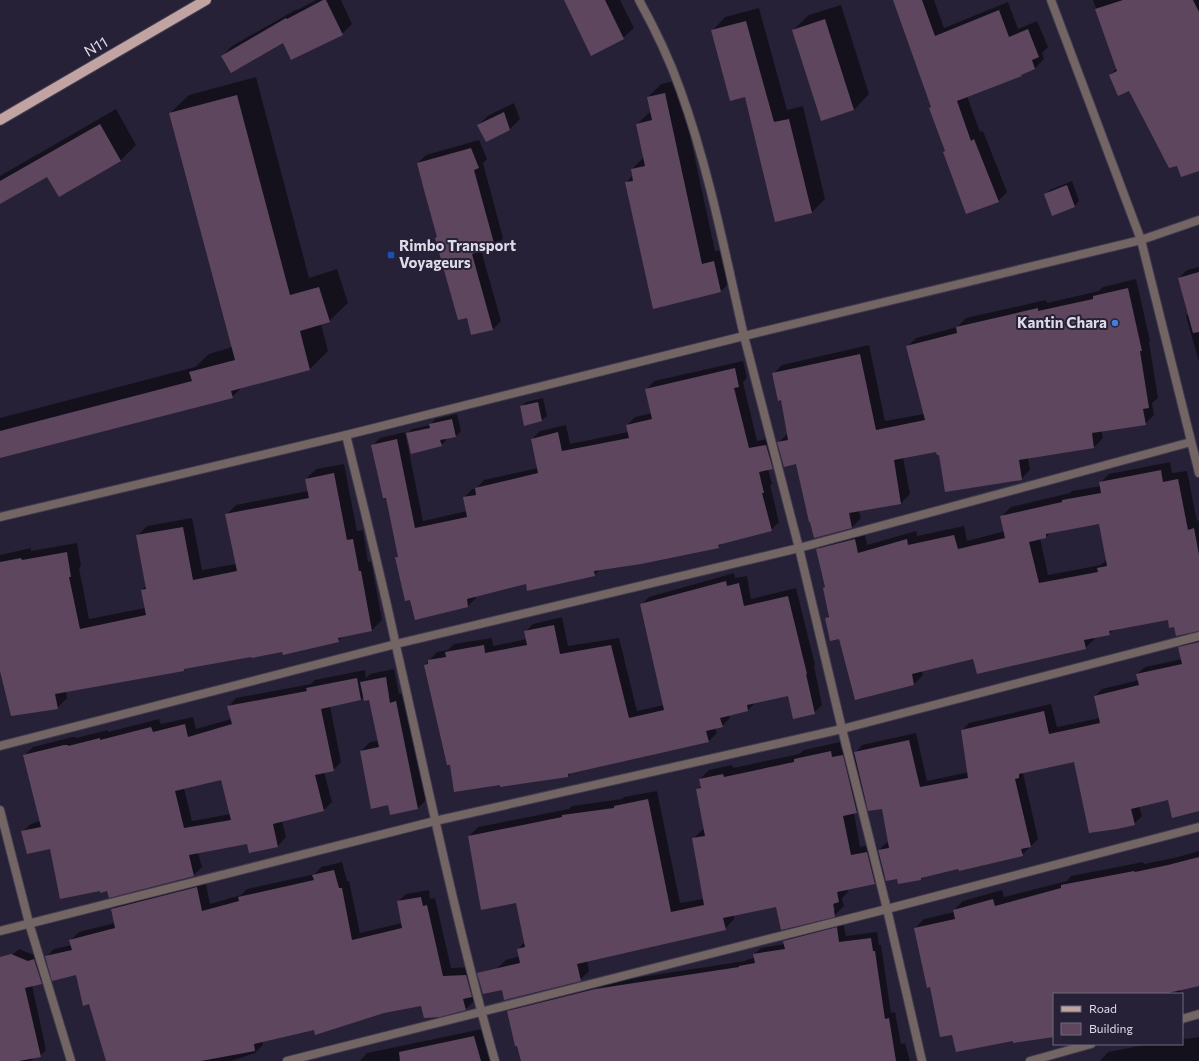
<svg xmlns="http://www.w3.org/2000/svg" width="1199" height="1061" viewBox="0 0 1199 1061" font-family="Commissioner,sans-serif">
  <rect width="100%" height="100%" fill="#272137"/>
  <!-- shadow -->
  <g fill="#0007" fill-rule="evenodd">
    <polygon points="316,0 341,0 352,24 342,34 283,42 222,56 232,46 297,9 297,10"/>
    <polygon points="566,0 620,0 634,28 623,38"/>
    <polygon points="894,0 934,0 944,28 1008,2 1018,29 1037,21 1048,47 1042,53 1044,59 1035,68 1024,73 1021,75 967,96 980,132 983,131 1007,192 998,201 944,152 945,150 932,107"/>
    <polygon points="1093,0 1199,0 1199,154 1130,90 1110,75 1117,68"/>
    <polygon points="841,5 869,94 854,110 822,120 793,30 809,15"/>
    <polygon points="759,8 787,110 803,106 825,199 812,212 745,96 712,31 725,17"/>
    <polygon points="256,77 309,278 337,269 348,303 329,321 321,324 328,351 310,369 242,387 232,397 0,457 0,418 195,367 209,354 232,347 170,113 189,95"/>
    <polygon points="678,80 715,251 727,249 734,278 721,291 626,183 633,175 632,169 644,157 637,124 651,111 648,97 661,84"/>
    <polygon points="514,103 520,119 510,129 486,141 478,125 489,115"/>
    <polygon points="116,109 136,145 121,160 59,195 48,175 0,203 0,176"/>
    <polygon points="479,140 487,159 483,163 503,238 495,247 481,250 501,321 493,329 467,316 438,237 418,163 426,155"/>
    <polygon points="1072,181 1079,201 1075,206 1045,195 1050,190"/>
    <polygon points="1199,267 1199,362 1186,316 1189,314 1179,278 1187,270"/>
    <polygon points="1136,279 1150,341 1149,342 1158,398 1152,403 1154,415 1145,424 1101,430 1103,438 1094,447 1028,458 1030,470 1021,479 940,453 937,451 903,458 910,494 901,503 859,511 861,518 852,527 815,537 797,463 778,443 788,433 781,399 773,374 782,365 869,345 885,421 924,414 907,347 916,338 957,327 966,318 1046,300 1047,303 1099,291 1103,287"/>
    <polygon points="743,361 747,378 743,382 757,441 775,437 781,460 772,468 768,469 772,484 770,485 779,522 771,530 722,543 718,547 601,568 594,575 526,583 475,596 476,598 468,606 411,599 396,557 398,556 386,496 372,446 380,438 405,432 423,521 467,511 464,498 472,489 476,489 484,480 538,468 532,439 540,431 566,425 570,444 628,432 627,425 635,417 652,413 646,390 654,381"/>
    <polygon points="543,398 547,416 542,420 521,407 526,402"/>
    <polygon points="457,414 461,431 456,436 445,438 446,441 441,445 407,434 412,429 430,425 435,419"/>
    <path d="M1170,462L1172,473L1187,471L1197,521L1199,520V630L1175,626L1168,618L1114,629L1109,634L1094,637L1095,639L1085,648L974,658L922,671L923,675L914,684L855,699L839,638L827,618L829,615L824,588L826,586L818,549L827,540L864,530L867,545L916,531L917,536L964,526L967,541L1005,531L1001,517L1011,507L1070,493L1072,491L1101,486L1100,483L1109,474ZM1100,523L1107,559L1101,565L1048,575L1040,538L1046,537L1051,532Z"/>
    <polygon points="344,464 357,531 363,530 368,562 371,561 382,620 372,630 343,636 338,641 252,655 186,668 184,670 66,691 67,698 57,708 0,668 0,555 31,548 31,551 77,543 81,566 79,568 89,619 145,608 142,590 146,586 137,536 147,526 192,518 202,570 236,564 226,515 236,505 308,491 306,479 316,469"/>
    <polygon points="734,573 735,578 747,576 751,599 796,588 815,665 814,666 822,705 814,713 789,695 756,702 748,710 729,715 730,718 722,726 715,728 717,733 709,741 571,773 568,776 500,784 451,763 425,665 437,652 448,650 454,644 492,638 493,646 527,639 525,632 533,624 562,617 568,646 619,638 637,711 664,705 641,605 649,597"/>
    <path d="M1199,636V809L1169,799L1139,806L1142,816L1134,824L1075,761L1024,772L1023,773L1038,839L1022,855L959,868L923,877L921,879L898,878L885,873L874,883L847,888L848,892L842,898L844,906L834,916L777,906L734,915V919L725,929L587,960L589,971L580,980L496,969L506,960L520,956L518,949L525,942L517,902L469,836L478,827L569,809L572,806L622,799L624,797L657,791L680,903L703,899L693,839L702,830L705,829L697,790L702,785L700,779L709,770L732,765L733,768L799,754L804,750L840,742L841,749L852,746L854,754L862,745L916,733L927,781L969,772L962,730L969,723L1051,704L1057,727L1100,718L1095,696L1102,689L1139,680L1137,674L1145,667L1182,659L1179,647L1187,640ZM867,802L883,807L889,842L886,843L878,851L876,843L860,847L854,813L857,812ZM833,898L835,911H833Z"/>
    <path d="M394,669L399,694L405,693L427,799L418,808L390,813L389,804L361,751L370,742L378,741L370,699L364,696L361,700L330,706L341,762L333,770L324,772L332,802L324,810L282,821L286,837L278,846L248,843L198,853L202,867L194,875L108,890L51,847L22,832L31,824L40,821L25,755L33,747L73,737H76V738L108,730V732L159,719L161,724L193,717L196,729L231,719L228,707L236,698L311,684L315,680L365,670L366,678L370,674ZM222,779L231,814L192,821L184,788Z"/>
    <polygon points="1199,851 1199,985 1180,989 1181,994 1054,994 1054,1036 1014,1040 953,1034 931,986 915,928 924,919 954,912 954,910 963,901 1002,890 1004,897 1067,881 1071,876 1143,862 1144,864 1178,857"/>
    <polygon points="342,862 347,881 349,881 360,933 402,923 398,902 406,894 429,890 430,899 435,898 451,968 471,967 476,989 471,993 474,1001 466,1009 440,1016 421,1005 384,1012 262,1041 263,1045 255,1053 231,1061 107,1061 90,1003 76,974 46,957 54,949 72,945 71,940 79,932 115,923 112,909 120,901 205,880 210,904 241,895 247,889 315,874 321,867"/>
    <polygon points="843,922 846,936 877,932 879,945 881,945 891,1013 895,1012 901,1044 905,1043 910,1061 522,1061 508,1011 515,1005 602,983 745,961 746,960 755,958 754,954 761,948 785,944 784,941 791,935"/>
    <polygon points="19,949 34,955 40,953 47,976 41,983 32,985 46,1050 40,1056 35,1057 31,1061 0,1061 0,961 12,955"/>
    <polygon points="482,1029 485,1039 486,1038 491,1061 360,1061 367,1053"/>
    <polygon points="1182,1037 1184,1037 1185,1039 1199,1037 1199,1061 1098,1061 1100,1061 1108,1052 1149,1044 1182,1044"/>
  </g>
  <!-- building -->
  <g fill="#5e465f" fill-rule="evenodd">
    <polygon points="323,0 326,0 343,35 291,60 283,43 231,73 221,56 286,18 287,19"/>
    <polygon points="564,0 605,0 624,39 591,56"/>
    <polygon points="893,0 922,0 935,36 999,10 1009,37 1028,29 1039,57 1032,60 1035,69 1021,75 1022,76 957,101 971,141 974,139 999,202 966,214 943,152 945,151 929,108 931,107"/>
    <polygon points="1123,0 1193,0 1199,12 1199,171 1181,177 1177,166 1169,168 1129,91 1118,96 1109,75 1117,71 1095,9"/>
    <polygon points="825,19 854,110 821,121 792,30"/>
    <polygon points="746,21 774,122 789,119 812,213 775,222 745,97 730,101 711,30"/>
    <polygon points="665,93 702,264 714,261 721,292 653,309 625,182 633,181 631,169 645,166 636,124 652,120 647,97"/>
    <polygon points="237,95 290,295 319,287 330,322 300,331 310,370 231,391 233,398 0,458 0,431 192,381 189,372 235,360 169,113"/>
    <polygon points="504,112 510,130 486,142 477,125"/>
    <polygon points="100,124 121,161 59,197 47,177 0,204 0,181"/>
    <polygon points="471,148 479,168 474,170 495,247 472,254 493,330 471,335 467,318 458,320 435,238 437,237 424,190 417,163"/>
    <polygon points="1067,185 1075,207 1052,216 1044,194"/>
    <polygon points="1199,272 1199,332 1193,333 1178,278"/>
    <polygon points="1128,288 1142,351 1140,351 1149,408 1143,409 1146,425 1092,433 1094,448 1019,460 1022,480 945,492 939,455 937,455 936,452 894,460 901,504 849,513 852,528 814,538 810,522 809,522 796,464 784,467 777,442 788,440 781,400 778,401 772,373 860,354 876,430 925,420 906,346 957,333 956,327 1038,308 1038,311 1093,299 1093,296"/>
    <polygon points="735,368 739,387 734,388 749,448 766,445 773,469 759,472 764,493 762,493 772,531 718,545 719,548 641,564 594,571 595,576 527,591 526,584 467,599 468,607 415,620 410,600 405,601 395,557 398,557 386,498 383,498 371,445 397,439 415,528 467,517 463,497 476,495 475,488 538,473 531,439 558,432 562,451 629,438 626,425 652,419 645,389"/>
    <polygon points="538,402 542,421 524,426 520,406"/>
    <polygon points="452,419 456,437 440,440 442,446 411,454 406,433 430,428 429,424"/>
    <path d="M1161,470L1163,482L1178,479L1188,530L1194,528L1199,555V631L1176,636L1174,627L1169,628L1168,620L1109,631L1110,635L1084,640L1086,649L977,674L973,659L912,674L914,685L855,700L839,639L830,641L825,618L829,617L823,588L825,587L816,549L855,539L858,553L907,539L908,545L954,535L958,549L1005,538L1000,516L1062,502V500L1101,493L1099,482ZM1099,524L1107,566L1097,568L1098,572L1039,583L1029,542L1046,538V534Z"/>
    <polygon points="334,473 347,540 353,539 359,571 361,571 372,631 338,638 339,642 283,655 282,652 252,658 251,657 184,669 184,671 55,694 58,709 11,716 0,671 0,562 21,558 22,560 67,552 71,577 69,577 80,629 146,615 141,590 146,589 136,535 183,527 193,580 237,571 225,514 309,498 305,479"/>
    <polygon points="726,581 727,586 739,583 744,606 788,596 807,674 806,674 815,714 793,719 788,696 747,705 748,711 720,718 723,727 706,731 709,742 568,774 568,777 500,787 500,785 454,792 450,765 447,765 424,665 428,664 428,660 446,657 445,652 484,645 485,653 527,645 524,631 554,625 560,654 611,645 629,718 664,710 640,604"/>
    <polygon points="1199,642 1199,811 1172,818 1168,800 1131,809 1135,825 1117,829 1089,833 1074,762 1019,774 1019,778 1015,779 1031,847 1021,849 1023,856 959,871 958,869 921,878 921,880 898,884 897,879 886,881 878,850 889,848 882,809 868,811 854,752 909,740 920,787 968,778 961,730 1044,711 1049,734 1100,723 1094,696 1139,685 1136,674 1182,664 1178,647"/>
    <polygon points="386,677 390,703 396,701 418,809 390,815 388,805 371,809 360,751 379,747 369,700 364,701 360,682"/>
    <path d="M357,678L361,700L321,709L334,771L315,775L324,811L273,824L278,847L249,853L247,844L189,855L194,876L109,898L107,891L100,893V891L60,899L50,849L27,854L21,831L41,827L23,755L64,745H68V746L100,738V740L151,727L153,732L185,724L188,737L232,724L227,706L307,691L306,688ZM221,780L231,820L184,828L175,791Z"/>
    <polygon points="831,751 832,757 843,755 857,813 843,816 851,855 867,852 875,884 837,892 839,902 833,904 835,917 781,930 776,907 723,918 726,930 577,964 581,981 504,1000 502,990 483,994 477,973 520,963 517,949 525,947 516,903 481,910 468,836 562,817 562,815 614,808 614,806 648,799 671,912 704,905 692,838 705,836 696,789 701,788 699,779 723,774 724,777 794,762 794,759"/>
    <polygon points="1199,857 1199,986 1164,994 1054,994 1054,1037 1013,1043 1013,1041 956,1052 952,1035 940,1037 930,987 927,988 914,928 955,919 953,910 993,899 995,906 1061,888 1061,885 1134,871 1135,872 1168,865"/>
    <polygon points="334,870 339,888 342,888 352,940 402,928 397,901 421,897 423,906 427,905 443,976 466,975 472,997 463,999 466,1010 440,1017 424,1018 421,1006 384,1013 315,1035 314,1030 254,1044 255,1051 201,1061 106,1061 89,1004 83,1006 76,975 52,981 45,956 72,950 69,940 115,928 111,909 197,887 202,911 239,901 238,897 314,880 312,875"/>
    <polygon points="837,927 839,942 871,938 873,951 875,951 885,1019 889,1018 896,1061 521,1061 517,1046 515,1046 507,1011 595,989 739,967 739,966 755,963 753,954 785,949 783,941"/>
    <polygon points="11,954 28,961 34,959 42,984 25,988 41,1057 19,1061 0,1061 0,957"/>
    <polygon points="474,1036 481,1061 400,1061 399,1052"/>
  </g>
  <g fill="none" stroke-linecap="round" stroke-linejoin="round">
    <!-- minor casing -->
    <g stroke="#413b50" stroke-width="10">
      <g id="minor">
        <polyline points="1051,0 1141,240 1199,473"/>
        <polyline points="744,336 799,548 842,729 887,909 922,1061"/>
        <path d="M346,435C363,505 381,575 396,646C428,785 456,924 495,1061"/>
        <polyline points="0,746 396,644 799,548 1191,442"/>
        <polyline points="0,810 29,923 71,1061"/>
        <polyline points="0,931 435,821 842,729 1199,636"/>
        <polyline points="1182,1019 1199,1014"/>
        <polyline points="287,1061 887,909 1199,827"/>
        <polyline points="1030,1061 1091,1044"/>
      </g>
    </g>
    <!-- tertiary casing -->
    <g stroke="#413b50" stroke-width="10">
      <g id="tertiary">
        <path d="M639,0C655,29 669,58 680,89C709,169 725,253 744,336"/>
        <polyline points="0,517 346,435 744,336 1141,240 1199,220"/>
      </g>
    </g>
    <!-- primary casing -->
    <g stroke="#413b50" stroke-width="12">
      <polyline id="primary" points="0,120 206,0"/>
    </g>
    <!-- minor -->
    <use href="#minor" stroke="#736564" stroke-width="8"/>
    <!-- tertiary -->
    <use href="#tertiary" stroke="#736564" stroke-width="8"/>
    <!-- primary -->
    <use href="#primary" stroke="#c1a4a2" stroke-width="10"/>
  </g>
  <!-- markers -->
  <rect fill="#1a4fb4" stroke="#272137" stroke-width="1.5" x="387" y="251" width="8" height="8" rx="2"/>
  <circle fill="#3f7fe0" stroke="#272137" stroke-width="1.5" cx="1115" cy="323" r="4"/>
  <g text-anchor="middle" stroke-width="4" stroke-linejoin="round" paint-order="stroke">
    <!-- street labels -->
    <g font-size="15" fill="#dedbe9" stroke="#272137">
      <text transform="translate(96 47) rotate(-30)" y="5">N11</text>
    </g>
    <!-- poi labels -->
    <g font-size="15" font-weight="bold" fill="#dedbe9" stroke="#272137" text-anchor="start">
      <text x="399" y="251">Rimbo Transport<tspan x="399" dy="17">Voyageurs</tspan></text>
      <text x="1107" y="328" text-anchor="end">Kantin Chara</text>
    </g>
  </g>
  <!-- legend -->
  <rect x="1053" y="993" width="130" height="52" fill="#272137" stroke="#706b7e"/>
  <rect x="1061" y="1006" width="20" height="6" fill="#c1a4a2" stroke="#706b7e"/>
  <text x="1089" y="1013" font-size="12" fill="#dedbe9">Road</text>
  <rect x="1061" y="1023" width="20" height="12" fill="#5e465f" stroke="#706b7e"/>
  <text x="1089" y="1033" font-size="12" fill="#dedbe9">Building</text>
</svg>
